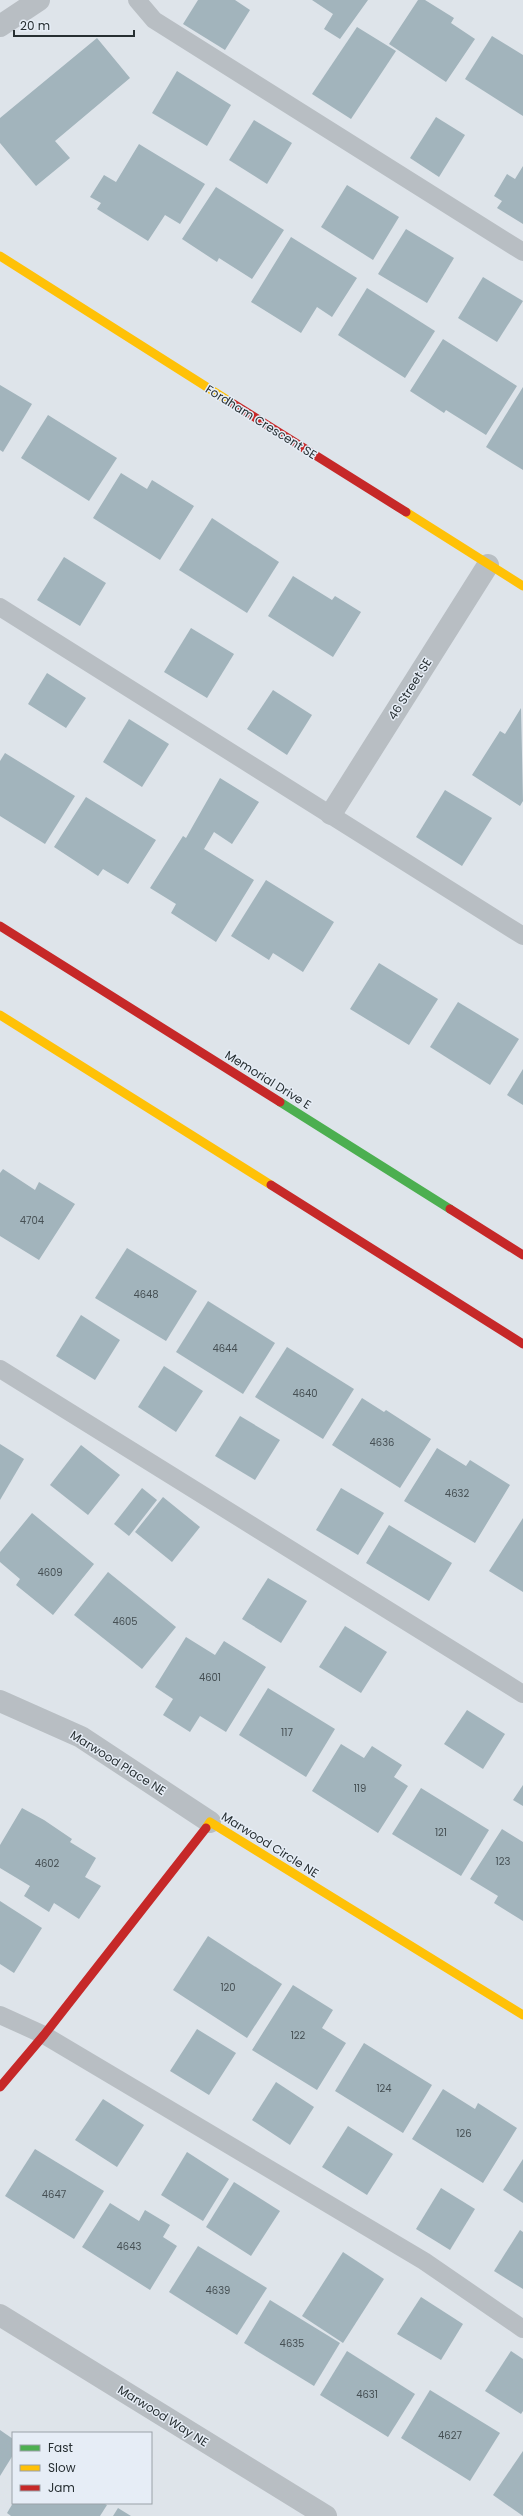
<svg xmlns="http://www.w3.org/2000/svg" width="523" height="2516" viewBox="0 0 523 2516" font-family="Poppins,sans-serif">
  <rect width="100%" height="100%" fill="#dee4ea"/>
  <!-- building -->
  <g fill="#a2b4bc">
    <polygon points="198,0 235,0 250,10 225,50 183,24"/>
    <polygon points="312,0 368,0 340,39 324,29 333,14"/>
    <polygon points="418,0 425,0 454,18 451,23 475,39 446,82 389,44"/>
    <polygon points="357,27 396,51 351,119 312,94"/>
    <polygon points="492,36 523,55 523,116 465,79"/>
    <polygon points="97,38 130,78 55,141 70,158 36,186 0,143 0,118"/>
    <polygon points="177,71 231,105 207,146 152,113"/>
    <polygon points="436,117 465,135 439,177 410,158"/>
    <polygon points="254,120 292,143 267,184 229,160"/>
    <polygon points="139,144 205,184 180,224 165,215 148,241 97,209 101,203 90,197 104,175 116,182"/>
    <polygon points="523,166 523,224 497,208 502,201 494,196 507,174 515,179"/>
    <polygon points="347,185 399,217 373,260 321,227"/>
    <polygon points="216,187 284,230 252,279 219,258 217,262 182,239"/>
    <polygon points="406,229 454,258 427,303 378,274"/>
    <polygon points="291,237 357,278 332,317 317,307 301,333 251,302"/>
    <polygon points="483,277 523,301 497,342 458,318"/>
    <polygon points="367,288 435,331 405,378 338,335"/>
    <polygon points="443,339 517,386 486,435 446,410 444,413 410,391"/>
    <polygon points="0,385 32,404 3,452 0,450"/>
    <polygon points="523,387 523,470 486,447"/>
    <polygon points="48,415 117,458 89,501 21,458"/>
    <polygon points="121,473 147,489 152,480 194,506 160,560 93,518"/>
    <polygon points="212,518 279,562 247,613 179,570"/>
    <polygon points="64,557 106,583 80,626 37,600"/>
    <polygon points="293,576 332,600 335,596 361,612 333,657 268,616"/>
    <polygon points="191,628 234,654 207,698 164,672"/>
    <polygon points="47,673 86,698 66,728 28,704"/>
    <polygon points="273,690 312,715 287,755 247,729"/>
    <polygon points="521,708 523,801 520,806 472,775 500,731 505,734"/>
    <polygon points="129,719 169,744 142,787 103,762"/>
    <polygon points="5,753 75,796 45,844 0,816 0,761"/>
    <polygon points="220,778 259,802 232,844 214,832 204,849 254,880 216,942 171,913 176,904 150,888 183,836 186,838"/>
    <polygon points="445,790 492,818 462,866 416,837"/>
    <polygon points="86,797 156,840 128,884 103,869 98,876 54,847"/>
    <polygon points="266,880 334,922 303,972 273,953 269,960 231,936"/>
    <polygon points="379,963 438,999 409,1045 350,1009"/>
    <polygon points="458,1002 519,1039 490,1085 430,1047"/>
    <polygon points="523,1069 523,1105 507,1095"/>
    <polygon points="3,1169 35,1190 39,1182 75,1204 39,1260 0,1236 0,1173"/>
    <polygon points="127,1248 197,1291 166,1341 95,1298"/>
    <polygon points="208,1301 275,1343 243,1394 176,1352"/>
    <polygon points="81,1315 120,1340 95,1380 56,1356"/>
    <polygon points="287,1347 354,1389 323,1439 255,1397"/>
    <polygon points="164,1366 203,1391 176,1432 138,1407"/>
    <polygon points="362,1398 384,1412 386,1410 431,1439 400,1488 332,1445"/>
    <polygon points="240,1416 280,1440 255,1480 215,1456"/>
    <polygon points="0,1444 24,1459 0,1500"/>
    <polygon points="81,1445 120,1475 88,1515 50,1485"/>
    <polygon points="437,1448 466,1466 470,1460 510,1485 475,1543 404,1501"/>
    <polygon points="142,1488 157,1500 129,1536 114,1524"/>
    <polygon points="341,1488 384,1513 358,1555 316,1530"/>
    <polygon points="163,1497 200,1527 172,1562 135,1532"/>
    <polygon points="32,1513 94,1564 53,1615 16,1585 20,1579 0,1562 0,1552"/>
    <polygon points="523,1518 523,1592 489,1571"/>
    <polygon points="389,1525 452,1563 429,1601 366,1563"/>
    <polygon points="108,1572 176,1627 142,1669 74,1615"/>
    <polygon points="268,1578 307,1601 281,1643 242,1619"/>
    <polygon points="345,1626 387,1652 361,1693 319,1667"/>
    <polygon points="186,1637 215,1655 224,1641 266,1667 226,1732 200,1716 190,1732 163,1715 173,1699 155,1687"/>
    <polygon points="268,1688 335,1729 306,1777 239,1735"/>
    <polygon points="467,1710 505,1734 483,1769 444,1744"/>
    <polygon points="341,1744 364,1758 372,1746 402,1765 394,1777 408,1786 378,1833 312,1791"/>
    <polygon points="523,1785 523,1806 513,1800"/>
    <polygon points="421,1788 489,1830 461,1876 392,1834"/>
    <polygon points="22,1808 44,1820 72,1839 70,1842 96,1858 85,1877 101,1886 79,1919 54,1903 49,1912 24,1896 30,1886 0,1868 0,1845"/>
    <polygon points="502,1829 523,1842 523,1921 494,1903 498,1896 470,1879"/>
    <polygon points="0,1901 42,1928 14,1973 0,1964"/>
    <polygon points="208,1936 282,1984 247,2038 173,1990"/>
    <polygon points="293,1985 333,2010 322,2028 346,2043 317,2090 252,2050"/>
    <polygon points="197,2029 236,2053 209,2095 170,2071"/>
    <polygon points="364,2043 432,2085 403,2133 335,2091"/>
    <polygon points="276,2082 314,2107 290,2145 252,2120"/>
    <polygon points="443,2089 475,2109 478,2103 517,2128 483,2183 412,2139"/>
    <polygon points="103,2099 144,2125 117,2167 75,2140"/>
    <polygon points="348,2126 393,2154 367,2195 322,2167"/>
    <polygon points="35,2149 104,2191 74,2239 5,2196"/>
    <polygon points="187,2152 229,2179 203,2221 161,2195"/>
    <polygon points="523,2159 523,2203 503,2190"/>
    <polygon points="234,2182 280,2211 251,2256 206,2227"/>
    <polygon points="441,2188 475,2209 450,2250 416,2229"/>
    <polygon points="110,2203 139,2221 145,2210 170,2225 163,2237 177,2246 150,2290 82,2247"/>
    <polygon points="520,2230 523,2232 523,2289 494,2271"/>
    <polygon points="198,2246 267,2288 237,2335 169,2292"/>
    <polygon points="343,2252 384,2279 343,2343 302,2316"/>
    <polygon points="421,2297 463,2324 441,2360 397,2334"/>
    <polygon points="270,2300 340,2343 314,2386 244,2343"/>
    <polygon points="347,2351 415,2394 388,2437 320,2395"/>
    <polygon points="511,2351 523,2359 523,2411 521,2414 485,2391"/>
    <polygon points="430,2390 500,2433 470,2481 401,2438"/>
    <polygon points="0,2430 13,2439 13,2455 0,2476"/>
    <polygon points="523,2451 523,2516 493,2495"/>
    <polygon points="13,2503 103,2503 107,2505 100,2516 11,2516 7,2513"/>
    <polygon points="118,2508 131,2516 113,2516"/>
  </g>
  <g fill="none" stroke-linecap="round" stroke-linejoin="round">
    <!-- lane -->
    <g stroke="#b8bec3" stroke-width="18">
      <polyline points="137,0 154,20 523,252"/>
      <polyline points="0,607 523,936"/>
      <polyline points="0,1369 523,1694"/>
      <polyline points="0,2015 44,2035 424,2261 523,2329"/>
    </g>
    <!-- street -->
    <g stroke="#b8bec3" stroke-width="22">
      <polyline points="0,26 39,0"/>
      <polyline points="331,814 488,565"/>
      <polyline points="0,1701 81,1737 210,1822"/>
      <polyline points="0,2315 326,2516"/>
    </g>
    <!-- fast -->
    <polyline stroke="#4caf50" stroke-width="9" points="280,1102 450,1209"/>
    <!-- slow -->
    <g stroke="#ffc107" stroke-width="9">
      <polyline points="0,256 232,403"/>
      <polyline points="406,512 523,586"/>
      <polyline points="0,1015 271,1185"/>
      <polyline points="206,1828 210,1822 523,2015"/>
    </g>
    <!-- jam -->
    <g stroke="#c62828" stroke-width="9">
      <polyline points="232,403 406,512"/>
      <polyline points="0,926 280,1102"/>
      <polyline points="271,1185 523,1344"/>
      <polyline points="450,1209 523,1255"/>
      <polyline points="0,2087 44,2035 206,1828"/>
    </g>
  </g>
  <g text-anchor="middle" stroke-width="3" stroke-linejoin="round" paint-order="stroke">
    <!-- number labels -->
    <g font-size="10" fill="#465054">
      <text x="32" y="1224">4704</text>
      <text x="146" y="1298">4648</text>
      <text x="225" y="1352">4644</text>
      <text x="305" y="1397">4640</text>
      <text x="382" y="1446">4636</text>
      <text x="457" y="1497">4632</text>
      <text x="50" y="1576">4609</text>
      <text x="125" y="1625">4605</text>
      <text x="210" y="1681">4601</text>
      <text x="287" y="1736">117</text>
      <text x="360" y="1792">119</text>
      <text x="441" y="1836">121</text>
      <text x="503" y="1865">123</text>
      <text x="47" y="1867">4602</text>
      <text x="228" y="1991">120</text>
      <text x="298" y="2039">122</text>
      <text x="384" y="2092">124</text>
      <text x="464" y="2137">126</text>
      <text x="54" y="2198">4647</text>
      <text x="129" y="2250">4643</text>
      <text x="218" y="2294">4639</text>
      <text x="292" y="2347">4635</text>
      <text x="367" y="2398">4631</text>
      <text x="450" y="2439">4627</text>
    </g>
    <!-- street labels -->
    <g font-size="12" fill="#272f32" stroke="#e6edf6">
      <text transform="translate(261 422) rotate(32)" y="4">Fordham Crescent SE</text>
      <text transform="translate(410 689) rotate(-58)" y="4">46 Street SE</text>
      <text transform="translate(268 1080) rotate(32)" y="4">Memorial Drive E</text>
      <text transform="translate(118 1763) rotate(32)" y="4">Marwood Place NE</text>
      <text transform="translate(270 1845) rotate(32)" y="4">Marwood Circle NE</text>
      <text transform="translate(163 2416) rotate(32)" y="4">Marwood Way NE</text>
    </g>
  </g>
  <!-- legend -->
  <rect x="12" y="2432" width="140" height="72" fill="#e6edf6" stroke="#9aa1a8"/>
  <rect x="20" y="2445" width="20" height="6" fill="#4caf50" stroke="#9aa1a8"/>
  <text x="48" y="2452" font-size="12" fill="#272f32">Fast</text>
  <rect x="20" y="2465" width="20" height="6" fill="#ffc107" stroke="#9aa1a8"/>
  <text x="48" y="2472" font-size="12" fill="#272f32">Slow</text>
  <rect x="20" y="2485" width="20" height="6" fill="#c62828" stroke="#9aa1a8"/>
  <text x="48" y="2492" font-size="12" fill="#272f32">Jam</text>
  <!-- scale -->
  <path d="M14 30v6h120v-6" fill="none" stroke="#272f32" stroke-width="2"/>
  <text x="20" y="30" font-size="12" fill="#272f32" stroke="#e6edf6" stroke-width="3" paint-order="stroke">20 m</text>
</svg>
